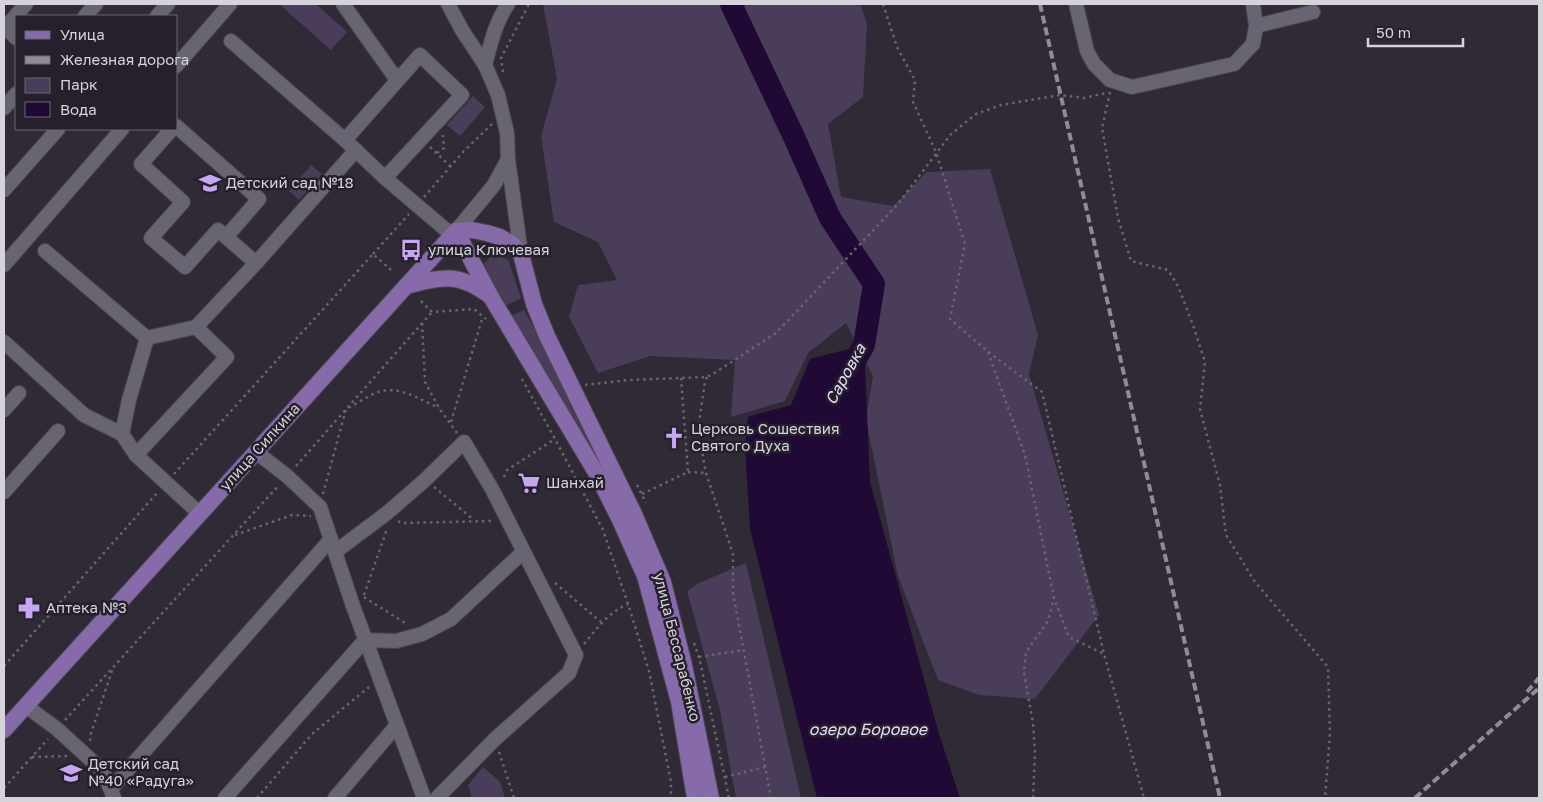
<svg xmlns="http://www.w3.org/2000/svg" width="1543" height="802" viewBox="0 0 1543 802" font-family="'Golos Text',sans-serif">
  <rect width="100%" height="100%" fill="#2f2a36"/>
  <!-- green -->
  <g fill="#493d5a">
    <polygon points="279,4 316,4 347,32 331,50"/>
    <polygon points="543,4 741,4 743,7 748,4 860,4 867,24 863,97 828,124 841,197 893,206 927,172 990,169 1038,335 1029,374 1099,615 1035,699 979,695 938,680 898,576 866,420 873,376 846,323 808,353 785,401 731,417 735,360 650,356 598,373 569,317 578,285 617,280 598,242 554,222 541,136 557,79"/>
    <polygon points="473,96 485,107 460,136 447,125"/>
    <polygon points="311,165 322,174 299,200 289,191"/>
    <polygon points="492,255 508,259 521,298 503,307 483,265"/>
    <polygon points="524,310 552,360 628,511 509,317"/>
    <polygon points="746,563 801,798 736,798 720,710 687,591 699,583"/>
    <polygon points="483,767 500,782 505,798 472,798 468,785"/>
  </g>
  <!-- water -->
  <polygon fill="#200935" points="864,345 870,482 939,734 960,798 817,798 750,529 745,447 748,417 791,405 810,359"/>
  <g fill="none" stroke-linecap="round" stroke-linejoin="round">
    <!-- river -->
    <polyline stroke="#200935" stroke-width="22" points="731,4 794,137 830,218 874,284 864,345 850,370"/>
    <!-- minor casing -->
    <g stroke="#49454e" stroke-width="16">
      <g id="minor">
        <polyline points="343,4 397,80"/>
        <polyline points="448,4 462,30 485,65 498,95 507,133 508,159 521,254"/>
        <polyline points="1076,4 1087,51 1094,64 1110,80 1132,87 1234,64 1253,44 1256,26 1253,4"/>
        <polyline points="85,16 96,4"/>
        <polyline points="157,16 168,4"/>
        <polyline points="4,26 16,38"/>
        <polyline points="1256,26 1313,12"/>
        <polyline points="4,29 26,4"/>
        <polyline points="231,41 345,140"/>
        <polygon points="420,55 462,95 385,178 345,140"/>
        <path d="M485,65C491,43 495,23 508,4"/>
        <polyline points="176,66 230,4"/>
        <polyline points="4,108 16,94"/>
        <polyline points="176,126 259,199 226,237"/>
        <polyline points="172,129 141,164 183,202 151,238 185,267 218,230 256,263"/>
        <polyline points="385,178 452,235"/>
        <polyline points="4,190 58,129"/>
        <polyline points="456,231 494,185 508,159"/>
        <polyline points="45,251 147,338 129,400 122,434"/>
        <polyline points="4,265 122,129"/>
        <polyline points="147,338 196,327 256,263 356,150"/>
        <polyline points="4,342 84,415 122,434 136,455 200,514"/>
        <polyline points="4,410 19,393"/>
        <polyline points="256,452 287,476 320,507 353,606 424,798"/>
        <polyline points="136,455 227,357 196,327"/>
        <polyline points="4,492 58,431"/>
        <polyline points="335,552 387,513 425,480 464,442 492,489 576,655 569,673 495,739 437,798"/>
        <polyline points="26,706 57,729 103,771 114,798"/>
        <polyline points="111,789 331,539"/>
        <polyline points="225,798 365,640 396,641 422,634 451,619 523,552"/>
        <polyline points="335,798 397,725"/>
      </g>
    </g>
    <!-- major casing -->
    <g stroke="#49454e" stroke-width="18">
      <g id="major">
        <polyline points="456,231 472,230 487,233 500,237 512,244 521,254 534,304 547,336 634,514 663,582 684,665 711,798"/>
        <polyline points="456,231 491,297 597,474 620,520 645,576 679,702 695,798"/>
        <path d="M406,286C442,277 457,272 489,295"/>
        <polyline points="4,730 456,231"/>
      </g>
    </g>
    <!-- path -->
    <g stroke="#6a6670" stroke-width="2.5" stroke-dasharray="2.5 4" stroke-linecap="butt">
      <polyline points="883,4 897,47 915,80 913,102 936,152 965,244 950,319 987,351 1042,392 1104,654 1144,798"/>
      <polyline points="503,72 501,58 529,4"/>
      <polyline points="1110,92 1102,128 1118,218 1131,261 1168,270 1178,286 1193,325 1205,362 1200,409 1220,485 1226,535 1255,582 1328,667 1330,734 1325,798"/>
      <polyline points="430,147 451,167"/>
      <polyline points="437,153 444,148 443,135"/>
      <polyline points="424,197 463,152 492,124"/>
      <polyline points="373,254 409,214"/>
      <polyline points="421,301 432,312 474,309 486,319"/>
      <polyline points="422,323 425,382 439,408 457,433"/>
      <polyline points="988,352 1025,455 1054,598 1069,637 1104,654"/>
      <polyline points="707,377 705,382 698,429 706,473 733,554 733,593 771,798"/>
      <polyline points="522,379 555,439 603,530 628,604 649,671 671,782 671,798"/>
      <polyline points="585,385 629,380 707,377 713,374 776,333 898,204 951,134 976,114 1001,105 1060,95 1084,98 1106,93"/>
      <polyline points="451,422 483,316"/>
      <polyline points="296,466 432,312"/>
      <polyline points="688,472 706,473"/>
      <polyline points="174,474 373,254 391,270"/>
      <polyline points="504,477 507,470 555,439"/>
      <polyline points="637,485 646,503"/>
      <polyline points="434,487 474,520"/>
      <path d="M323,494L346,409C357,404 367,396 378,392C399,385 421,400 439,408"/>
      <polyline points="642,494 688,472 681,378"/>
      <polyline points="398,521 401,523 494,521"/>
      <polyline points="235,535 292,515 311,516"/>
      <polyline points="555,583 601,622"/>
      <polyline points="364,595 387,529"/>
      <polyline points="364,597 408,625"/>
      <polyline points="694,643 700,661 729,798"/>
      <path d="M584,644C597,628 609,612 628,604"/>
      <polyline points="699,657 743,650"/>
      <polyline points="4,666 157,493"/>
      <polyline points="65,720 279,485"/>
      <polyline points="90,741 91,733 113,668"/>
      <polyline points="499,752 514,798"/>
      <polyline points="32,757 67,756"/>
      <polyline points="725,777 765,767"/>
      <polyline points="4,788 48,739"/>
      <polyline points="257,798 312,734 369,687"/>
      <polyline points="1033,798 1035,753 1033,723 1024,673 1026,652 1048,621 1054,598"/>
    </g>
    <!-- minor -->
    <use href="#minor" stroke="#696472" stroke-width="14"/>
    <!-- major -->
    <use href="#major" stroke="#866aa9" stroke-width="16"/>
    <!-- rail -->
    <g stroke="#908c96" stroke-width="4" stroke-dasharray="8 4" stroke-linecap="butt">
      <polyline points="1040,4 1220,798"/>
      <polyline points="1527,692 1539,678"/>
      <polyline points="1415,798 1539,688"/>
    </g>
  </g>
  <!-- icons -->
  <defs>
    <g id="school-bare" transform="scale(1.725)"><path d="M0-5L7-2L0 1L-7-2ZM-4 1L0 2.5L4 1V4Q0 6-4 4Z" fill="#c6a6f0" stroke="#25202c" stroke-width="2.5" paint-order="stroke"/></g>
    <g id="bus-bare" transform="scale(1.725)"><path d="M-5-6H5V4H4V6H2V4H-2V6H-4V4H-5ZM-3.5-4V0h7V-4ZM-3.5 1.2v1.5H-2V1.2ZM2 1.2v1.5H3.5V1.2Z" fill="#c6a6f0" stroke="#25202c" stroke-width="2.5" paint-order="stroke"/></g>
    <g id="church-bare" transform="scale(1.725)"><path d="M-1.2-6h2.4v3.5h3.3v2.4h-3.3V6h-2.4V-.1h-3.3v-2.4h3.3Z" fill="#c6a6f0" stroke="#25202c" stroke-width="2.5" paint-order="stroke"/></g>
    <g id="supermarket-bare" transform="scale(1.725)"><path d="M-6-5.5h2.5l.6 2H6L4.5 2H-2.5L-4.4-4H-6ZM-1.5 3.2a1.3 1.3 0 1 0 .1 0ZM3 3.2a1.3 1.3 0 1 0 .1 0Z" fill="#c6a6f0" stroke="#25202c" stroke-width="2.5" paint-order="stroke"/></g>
    <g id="pharmacy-bare" transform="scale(1.725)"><path d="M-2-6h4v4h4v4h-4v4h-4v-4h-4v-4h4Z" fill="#c6a6f0" stroke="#25202c" stroke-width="2.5" paint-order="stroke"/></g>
  </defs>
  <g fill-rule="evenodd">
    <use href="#school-bare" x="210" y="183"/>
    <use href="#bus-bare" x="411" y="250"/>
    <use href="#church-bare" x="674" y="438"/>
    <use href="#supermarket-bare" x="529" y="483"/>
    <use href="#pharmacy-bare" x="29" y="608"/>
    <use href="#school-bare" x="71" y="773"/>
  </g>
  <g text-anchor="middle" stroke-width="5" stroke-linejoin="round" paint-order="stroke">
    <!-- poi labels -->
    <g font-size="15" fill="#d6d3db" stroke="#25202c" text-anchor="start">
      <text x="226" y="188">Детский сад №18</text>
      <text x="428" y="255">улица Ключевая</text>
      <text x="691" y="434">Церковь Сошествия<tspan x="691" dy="17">Святого Духа</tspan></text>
      <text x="546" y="488">Шанхай</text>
      <text x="46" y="613">Аптека №3</text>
      <text x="88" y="769">Детский сад<tspan x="88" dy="17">№40 «Радуга»</tspan></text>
    </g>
    <!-- street labels -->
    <g font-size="15" fill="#d6d3db" stroke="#25202c">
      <text transform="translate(260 447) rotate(-48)" y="5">улица Силкина</text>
      <text transform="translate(677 647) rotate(76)" y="5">улица Бессарабенко</text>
    </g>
    <!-- water labels -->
    <g font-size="16" font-style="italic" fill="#e5d8f8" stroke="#25202c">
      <text transform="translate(845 374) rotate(-61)" y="6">Саровка</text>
      <text x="868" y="735">озеро Боровое</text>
    </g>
  </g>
  <!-- border -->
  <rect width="1543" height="802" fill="none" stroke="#d6d3db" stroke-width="10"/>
  <!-- legend -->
  <rect x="15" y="15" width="162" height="115" fill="#25202c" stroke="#6c6872"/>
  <rect x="25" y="31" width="25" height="8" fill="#866aa9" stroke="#6c6872"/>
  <text x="60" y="40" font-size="15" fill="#d6d3db">Улица</text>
  <rect x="25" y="56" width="25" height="8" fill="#908c96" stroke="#6c6872"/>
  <text x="60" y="65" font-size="15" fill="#d6d3db">Железная дорога</text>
  <rect x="25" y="78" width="25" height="15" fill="#493d5a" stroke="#6c6872"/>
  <text x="60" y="90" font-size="15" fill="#d6d3db">Парк</text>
  <rect x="25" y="102" width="25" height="15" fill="#200935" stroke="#6c6872"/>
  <text x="60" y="115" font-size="15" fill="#d6d3db">Вода</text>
  <!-- scale -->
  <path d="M1368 38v8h95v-8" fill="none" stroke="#d6d3db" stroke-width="2.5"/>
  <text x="1376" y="38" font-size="15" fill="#d6d3db" stroke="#25202c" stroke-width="4" paint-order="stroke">50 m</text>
</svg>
